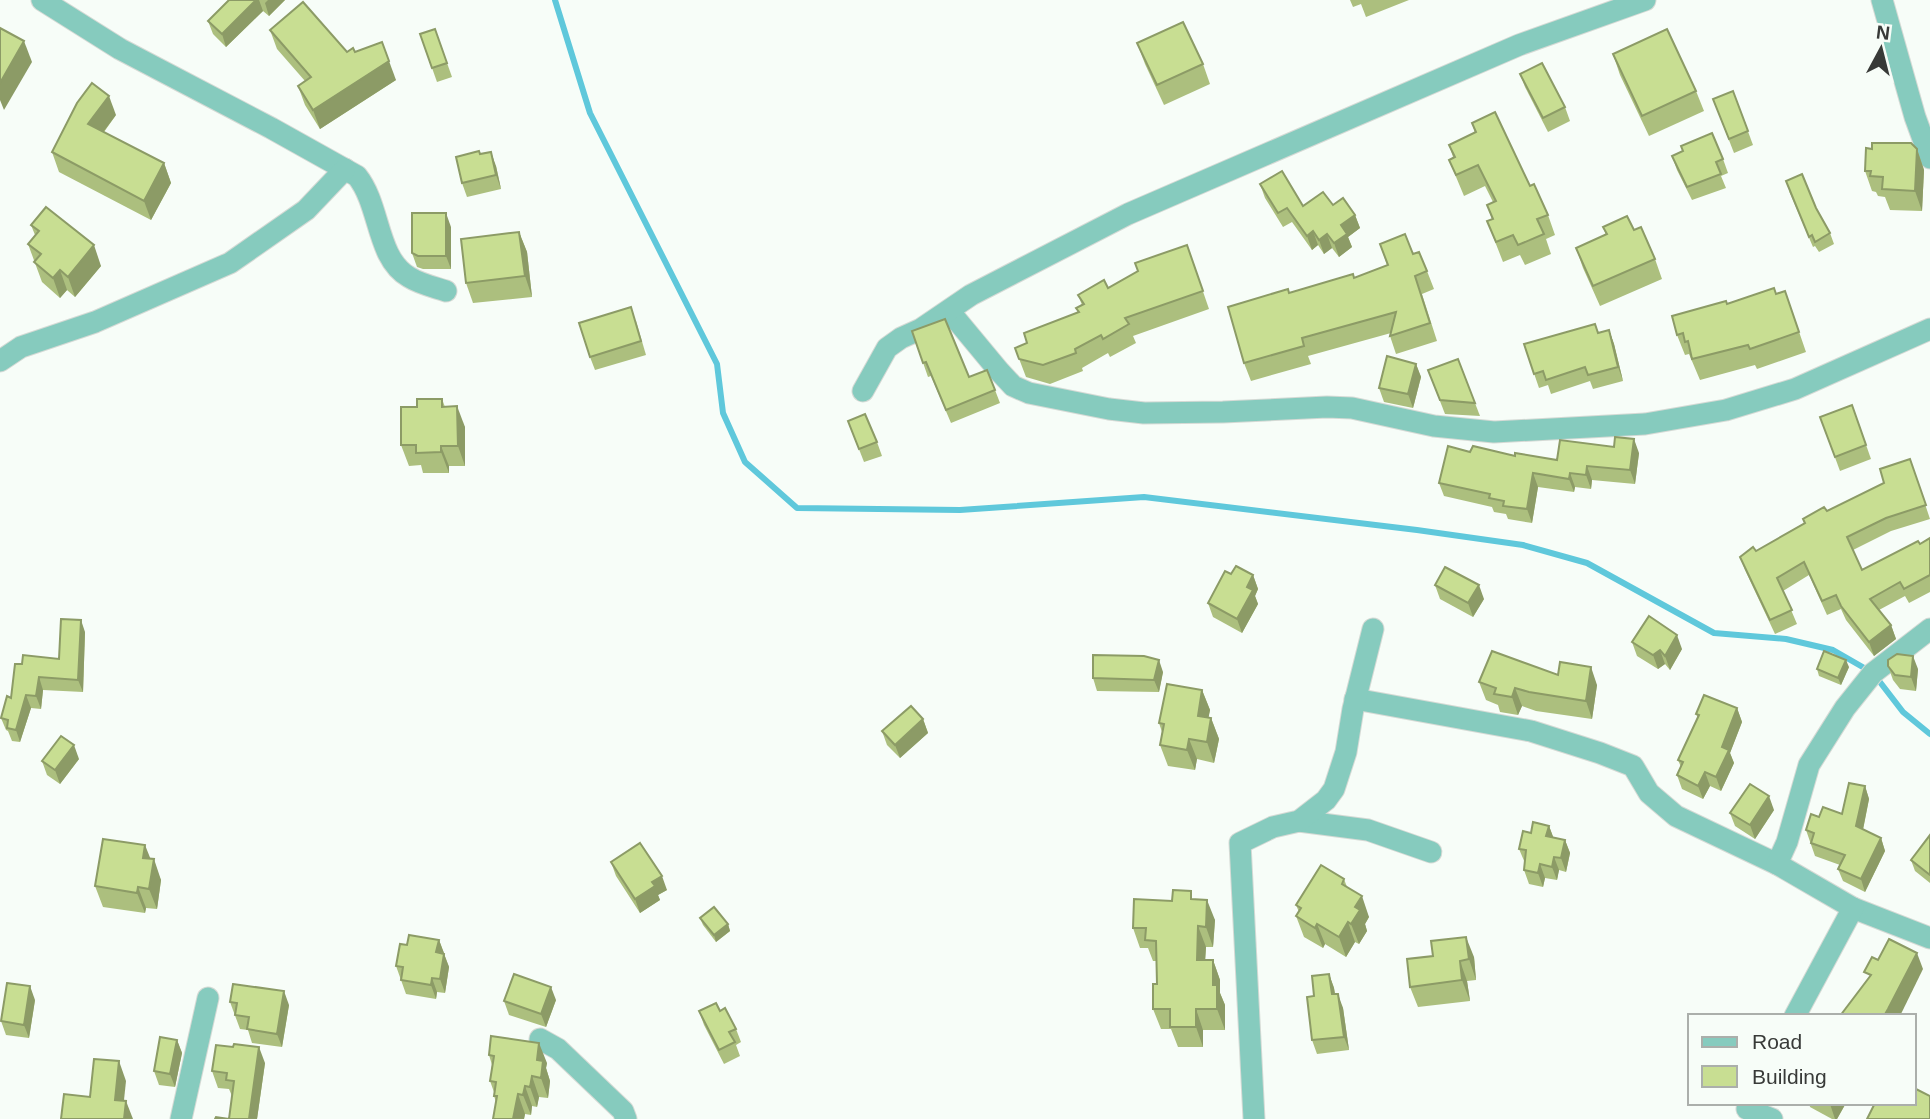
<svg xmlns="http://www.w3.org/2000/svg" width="1930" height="1119" viewBox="0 0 1930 1119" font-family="Helvetica,sans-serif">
  <rect width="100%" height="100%" fill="#f7fdf8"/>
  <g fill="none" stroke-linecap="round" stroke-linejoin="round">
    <!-- stream -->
    <polyline stroke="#5fc8db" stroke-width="6" points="555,0 590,113 717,364 723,413 745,462 797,508 960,510 1144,497 1417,530 1523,545 1587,563 1714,633 1786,639 1833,650 1873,673 1903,712 1930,734"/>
    <!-- minor casing -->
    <g stroke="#d5dad5" stroke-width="23">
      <g id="minor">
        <path d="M42,0L120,49L271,128L357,176C381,206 376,258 409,277C420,284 434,287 446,291"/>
        <polyline points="1882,0 1915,117 1930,158"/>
        <polyline points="950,312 999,371 1013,386 1029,393 1109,409 1144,413 1223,412 1327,407 1352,408 1434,426 1494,432 1645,424 1726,410 1795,389 1930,329"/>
        <polyline points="0,361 21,347 95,322 230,263 306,210 345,169"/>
        <polyline points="863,391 887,348 901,338 921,329 971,295 1128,214 1519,45 1645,0"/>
        <polyline points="1355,699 1531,731 1600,753 1633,766 1649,793 1676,816 1777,864"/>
        <polyline points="1299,821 1368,830 1431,852"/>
        <polyline points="1853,908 1930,938"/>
        <polyline points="1795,1016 1853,908 1777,864 1787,842 1809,765 1845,708 1873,673 1930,629"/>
        <polyline points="540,1039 558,1049 623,1111 626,1119"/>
        <polyline points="1747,1109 1772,1119"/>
        <polyline points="181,1119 208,998"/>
        <polyline points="1254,1119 1240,843 1273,827 1299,821 1326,800 1334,789 1346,752 1353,709 1373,629"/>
      </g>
    </g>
    <!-- minor -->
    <use href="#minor" stroke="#86cbbe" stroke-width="21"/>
  </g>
  <!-- wall -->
  <g fill="#acbf7e">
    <polygon points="229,0 285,0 269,16 263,11 226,47 213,34 208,21"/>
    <polygon points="1350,0 1409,0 1366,17 1361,4 1353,7"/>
    <polygon points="435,29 452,77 437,82 420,34"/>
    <polygon points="270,30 347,52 355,52 396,80 320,129 305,105 298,86 305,81 277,49"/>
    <polygon points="1137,43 1203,64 1210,84 1164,105 1145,64"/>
    <polygon points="1613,54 1696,91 1704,111 1649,136 1620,75"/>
    <polygon points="1520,74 1565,107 1570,121 1548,132 1525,87"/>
    <polygon points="1733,91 1753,145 1734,153 1713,99"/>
    <polygon points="116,115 104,132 164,163 171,183 151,220 59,172 52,152"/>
    <polygon points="1472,123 1530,186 1548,215 1555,235 1546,239 1551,254 1525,265 1520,255 1503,262 1487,221 1492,219 1487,205 1493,202 1485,186 1464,196 1449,160 1453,157 1449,145 1475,133"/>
    <polygon points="1917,149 1924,170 1922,211 1890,210 1885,197 1878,196 1876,192 1872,191 1865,171"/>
    <polygon points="1683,151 1723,159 1728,173 1721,176 1726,188 1692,200 1677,170 1672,156"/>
    <polygon points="480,154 496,166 501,189 467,197 462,183"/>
    <polygon points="1260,184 1303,206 1333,205 1355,215 1360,228 1348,237 1352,247 1339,257 1332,248 1324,254 1318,245 1312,250 1292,222 1283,227 1265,198"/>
    <polygon points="1789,191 1816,208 1830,233 1834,244 1819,252 1815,246 1813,247"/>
    <polygon points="31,225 101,266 75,297 67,290 60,298 42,282 28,244 35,235"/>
    <polygon points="451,227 451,269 423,269 417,267 412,253"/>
    <polygon points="1603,227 1634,230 1655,259 1662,279 1600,306 1583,268 1576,248 1606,235"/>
    <polygon points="519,232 527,252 532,297 473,303 466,283"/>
    <polygon points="1380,244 1413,254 1427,271 1434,289 1422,294 1437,341 1396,354 1390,336 1391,333 1308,356 1311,364 1251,381 1244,363 1289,293 1355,278 1387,265"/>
    <polygon points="1187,245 1209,309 1133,336 1136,343 1110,357 1108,353 1082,368 1083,371 1050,384 1026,377 1015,348 1027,343 1078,312 1076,308 1082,305 1078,295 1108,288"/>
    <polygon points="1785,291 1806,352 1757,369 1755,365 1700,380 1689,354 1685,355 1677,335 1727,304 1776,294"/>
    <polygon points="636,321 646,355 595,370 590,357"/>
    <polygon points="1609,330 1614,344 1623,381 1593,389 1590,381 1551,394 1548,385 1539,388 1524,344 1599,333"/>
    <polygon points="912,331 969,377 995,390 1000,403 951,423 931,376 928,377"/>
    <polygon points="1458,359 1480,416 1445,414 1428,370"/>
    <polygon points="1416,364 1421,377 1413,408 1384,402 1379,388"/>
    <polygon points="442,399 445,407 465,427 465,466 449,466 449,473 423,473 421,465 409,466 401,445 417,407"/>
    <polygon points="1852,405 1871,459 1840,471 1820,417"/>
    <polygon points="848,421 877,442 882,456 864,462"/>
    <polygon points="1470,452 1557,460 1639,453 1635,484 1592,480 1591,489 1575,487 1574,492 1538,487 1532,523 1508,519 1506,514 1494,512 1492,507 1444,496 1439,483"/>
    <polygon points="1910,459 1930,519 1891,531 1853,550 1862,570 1920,544 1930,538 1930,592 1909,603 1905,596 1879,610 1891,625 1896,639 1874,656 1846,620 1841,609 1827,615 1809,575 1783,591 1797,624 1775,634 1745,570 1740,557 1756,551 1804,523 1803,519 1827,511 1884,483"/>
    <polygon points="1253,575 1258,589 1255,596 1258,604 1242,633 1213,617 1208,603"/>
    <polygon points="1435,585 1484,599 1473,617 1440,599"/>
    <polygon points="85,632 83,692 43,690 41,709 31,708 20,742 12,741 8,731 6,730 1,718 11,698 22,664 59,659"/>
    <polygon points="1632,642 1682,649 1670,670 1665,664 1658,669 1637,656"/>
    <polygon points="1888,666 1918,669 1916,691 1900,689 1893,680"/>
    <polygon points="1849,667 1841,685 1819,676 1817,669"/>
    <polygon points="1163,672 1159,692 1097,691 1093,678"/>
    <polygon points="1558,675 1597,685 1592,719 1536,711 1522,706 1518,715 1500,712 1498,705 1486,700 1479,682"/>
    <polygon points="1202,690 1210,710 1208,718 1211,718 1219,739 1214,763 1197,759 1195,770 1168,766 1160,745 1162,732 1159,723"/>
    <polygon points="1737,708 1742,722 1730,753 1734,763 1721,791 1710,786 1703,799 1682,789 1677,775 1681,767 1678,760 1698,718 1696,714"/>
    <polygon points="923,719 928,733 900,758 887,745 882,731"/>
    <polygon points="79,759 60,784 47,775 42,761"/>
    <polygon points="1865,786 1869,799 1863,830 1881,838 1885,851 1865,892 1843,881 1838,869 1840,865 1815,856 1806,830 1819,817 1842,814"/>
    <polygon points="1774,810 1755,839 1735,826 1730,813"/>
    <polygon points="1549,826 1553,837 1565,840 1570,853 1566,872 1559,870 1557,880 1545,878 1543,887 1529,884 1524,870 1525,863 1519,849 1531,833"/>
    <polygon points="1930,835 1930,883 1915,871 1911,860"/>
    <polygon points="150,859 161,880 157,909 146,908 145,913 103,907 95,886"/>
    <polygon points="611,862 667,890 658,895 660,900 640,913 616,876"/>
    <polygon points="1344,879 1347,887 1369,917 1365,924 1367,931 1359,944 1355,942 1346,957 1325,944 1323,948 1304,937 1296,916 1299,912 1296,905"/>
    <polygon points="1194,899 1215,920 1213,947 1206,947 1205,960 1213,960 1220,980 1220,993 1225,1005 1225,1030 1203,1030 1203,1047 1178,1047 1171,1029 1161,1029 1153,1009 1157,984 1157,961 1153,961 1148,948 1140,948 1133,928 1172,901"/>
    <polygon points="700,918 728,924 730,931 716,942 703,925"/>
    <polygon points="439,940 449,967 445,993 437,992 436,999 406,994 396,966 407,945"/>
    <polygon points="1474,957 1476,980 1467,981 1470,1001 1418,1007 1410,987 1407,959"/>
    <polygon points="1329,974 1334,988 1335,994 1343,1008 1349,1050 1317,1054 1312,1040 1314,996"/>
    <polygon points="35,1000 29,1038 6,1035 1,1021"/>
    <polygon points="556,1000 546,1027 509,1015 504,1001"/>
    <polygon points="230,1002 289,1005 282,1047 252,1043 248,1030 240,1029"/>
    <polygon points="699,1011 720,1011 736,1029 741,1042 736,1045 740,1056 724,1064 704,1025"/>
    <polygon points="177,1040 182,1053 175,1087 159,1085 154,1071"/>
    <polygon points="489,1055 547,1063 546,1068 550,1081 548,1098 539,1097 537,1107 532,1106 531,1115 525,1114 524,1119 493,1119 496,1102 494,1096 494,1092 490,1081 492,1065"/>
    <polygon points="265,1063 257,1119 215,1119 229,1119 232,1096 229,1089 218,1088 212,1071"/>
    <polygon points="1809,1103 1846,1103 1837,1119 1832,1119 1810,1107"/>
  </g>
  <!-- shaded-wall -->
  <g fill="#8c9b66">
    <polygon points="256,0 259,0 263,11 226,47 222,34"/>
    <polygon points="268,0 285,0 269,16 265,3"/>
    <polygon points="24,41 32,62 4,110 0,100 0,83"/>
    <polygon points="382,42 396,80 320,129 313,110"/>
    <polygon points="109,96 116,115 95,143 88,124"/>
    <polygon points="1917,149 1924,170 1922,211 1915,191"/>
    <polygon points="491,152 496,166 501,189 496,175"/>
    <polygon points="164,163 171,183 151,220 144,201"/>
    <polygon points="446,213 451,227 451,269 446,256"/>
    <polygon points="1355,215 1360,228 1348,237 1352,247 1339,257 1334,243 1341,225"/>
    <polygon points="1313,231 1318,245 1312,250 1307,236"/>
    <polygon points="519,232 527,252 532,297 525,276"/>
    <polygon points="1327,234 1332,248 1324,254 1319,240"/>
    <polygon points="94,245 101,266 75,297 68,277"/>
    <polygon points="60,270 67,290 60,298 53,278"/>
    <polygon points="1609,330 1614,344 1623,381 1618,367"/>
    <polygon points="1416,364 1421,377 1413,408 1408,394"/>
    <polygon points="457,406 465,427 465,466 458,446"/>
    <polygon points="1634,439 1639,453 1635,484 1630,470"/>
    <polygon points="441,446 449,466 449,473 441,452"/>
    <polygon points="1587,466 1592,480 1591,489 1586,475"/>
    <polygon points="1533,473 1538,487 1532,523 1527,509"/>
    <polygon points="1570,473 1575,487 1574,492 1569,479"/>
    <polygon points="1253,575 1258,589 1255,596 1258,604 1242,633 1237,619 1247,587"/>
    <polygon points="1479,585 1484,599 1473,617 1468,603"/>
    <polygon points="81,620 85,632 83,692 78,680"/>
    <polygon points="1891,625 1896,639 1874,656 1869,642"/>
    <polygon points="1677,635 1682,649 1670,670 1665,656"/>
    <polygon points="1660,650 1665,664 1658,669 1653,655"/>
    <polygon points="1913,656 1918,669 1916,691 1911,677"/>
    <polygon points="1159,660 1163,672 1159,692 1154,680"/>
    <polygon points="1846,660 1849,667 1841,685 1838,678"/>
    <polygon points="1591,667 1597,685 1592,719 1586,701"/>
    <polygon points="39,677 43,690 41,709 36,696"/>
    <polygon points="1515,688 1522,706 1518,715 1512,697"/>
    <polygon points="1202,690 1210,710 1205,736 1198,716"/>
    <polygon points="26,695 31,708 20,742 16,730"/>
    <polygon points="1737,708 1742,722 1730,753 1734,763 1721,791 1716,777 1722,747"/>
    <polygon points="1211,718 1219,739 1214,763 1207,742"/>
    <polygon points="923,719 928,733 900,758 895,745"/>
    <polygon points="1189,739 1197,759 1195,770 1187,750"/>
    <polygon points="74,745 79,759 60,784 55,770"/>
    <polygon points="1705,772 1710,786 1703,799 1698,786"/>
    <polygon points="1865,786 1869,799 1861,839 1856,826"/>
    <polygon points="1769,796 1774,810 1755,839 1750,825"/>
    <polygon points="1549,826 1554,839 1546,836"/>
    <polygon points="1881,838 1885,851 1865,892 1861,879"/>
    <polygon points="1565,840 1570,853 1566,872 1561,858"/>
    <polygon points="145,845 153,865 143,858"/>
    <polygon points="1554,857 1559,870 1557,880 1552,867"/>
    <polygon points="154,859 161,880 157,909 149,889"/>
    <polygon points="1540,864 1545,878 1543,887 1538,873"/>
    <polygon points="662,876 667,890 658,895 660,900 640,913 635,899 652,882"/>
    <polygon points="138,887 146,908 145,913 137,893"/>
    <polygon points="1362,896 1369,917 1365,924 1367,931 1359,944 1351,924 1355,907"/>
    <polygon points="1207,900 1215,920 1213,947 1206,927"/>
    <polygon points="1348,922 1355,942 1346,957 1339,937"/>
    <polygon points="728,924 730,931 716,942 714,935"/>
    <polygon points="1317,924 1325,944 1323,948 1315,928"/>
    <polygon points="1198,926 1206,947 1204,980 1197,960"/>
    <polygon points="1466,937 1474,957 1476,980 1469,959"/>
    <polygon points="439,940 444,953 436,952"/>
    <polygon points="1917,953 1923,969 1900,1016 1884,1016"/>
    <polygon points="444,954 449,967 445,993 440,979"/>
    <polygon points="1213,960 1220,980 1220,993 1225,1005 1225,1030 1217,1009 1213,985"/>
    <polygon points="1460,961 1467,981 1470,1001 1462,980"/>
    <polygon points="1329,974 1334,988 1337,1008 1332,994"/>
    <polygon points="432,978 437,992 436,999 431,985"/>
    <polygon points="30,986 35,1000 29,1038 24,1025"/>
    <polygon points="551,987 556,1000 546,1027 541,1014"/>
    <polygon points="284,991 289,1005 282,1047 277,1034"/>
    <polygon points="1338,994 1343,1008 1349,1050 1344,1037"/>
    <polygon points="1196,1009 1203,1030 1203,1047 1196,1027"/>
    <polygon points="177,1040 182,1053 175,1087 170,1074"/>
    <polygon points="539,1043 547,1063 546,1068 550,1081 548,1098 541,1078 537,1060"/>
    <polygon points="259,1047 265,1063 257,1119 249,1119"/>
    <polygon points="119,1061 126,1081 122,1119 115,1100"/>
    <polygon points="532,1076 539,1097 537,1107 530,1087"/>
    <polygon points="525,1086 532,1106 531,1115 523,1095"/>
    <polygon points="518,1094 525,1114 524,1119 513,1119"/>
    <polygon points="126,1101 133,1119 124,1119"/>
    <polygon points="1831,1103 1846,1103 1837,1119 1835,1119 1830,1104"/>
  </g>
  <!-- building -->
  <g fill="#c8de92" stroke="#8c9b66" stroke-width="2">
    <polygon points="229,0 256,0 222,34 208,21"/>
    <polygon points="303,2 347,52 353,48 355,52 382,42 389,61 313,110 298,86 311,77 270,30"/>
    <polygon points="1183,22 1203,64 1157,85 1137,43"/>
    <polygon points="0,28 24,41 0,83"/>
    <polygon points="435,29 447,63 432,68 420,34"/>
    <polygon points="1667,29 1696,91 1642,116 1613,54"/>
    <polygon points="1542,63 1565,107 1543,118 1520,74"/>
    <polygon points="92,83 109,96 88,124 164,163 144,201 52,152 77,103"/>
    <polygon points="1733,91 1748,131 1729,139 1713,99"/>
    <polygon points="1495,112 1530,186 1534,184 1548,215 1537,219 1544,234 1518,245 1513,235 1496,242 1487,221 1493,219 1487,205 1496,201 1478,165 1456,175 1449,160 1455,157 1449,145 1476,132 1472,123"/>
    <polygon points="1712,133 1723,159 1716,162 1721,174 1687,187 1672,156 1683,151 1681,146"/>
    <polygon points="1872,143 1911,143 1917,149 1915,191 1882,189 1883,177 1870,176 1871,171 1865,171 1866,148 1872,149"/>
    <polygon points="479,151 480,154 491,152 496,175 462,183 456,157"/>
    <polygon points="1282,171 1303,206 1323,192 1333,205 1343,198 1355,215 1341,225 1347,234 1334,243 1327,234 1319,240 1313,231 1307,236 1287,208 1278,213 1260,184"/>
    <polygon points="1802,174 1816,208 1830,233 1815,242 1812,235 1809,237 1786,181"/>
    <polygon points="46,207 94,245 68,277 60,270 53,278 34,262 41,254 28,244 39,231 31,225"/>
    <polygon points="412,213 446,213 446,256 418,256 412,253"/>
    <polygon points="1627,216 1634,230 1641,227 1655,259 1593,286 1576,248 1607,234 1603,227"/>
    <polygon points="519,232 525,276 466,283 461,239"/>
    <polygon points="1405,234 1413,254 1419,252 1427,271 1415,276 1430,323 1390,336 1396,312 1302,338 1304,346 1244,363 1228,307 1288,289 1289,293 1353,274 1354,278 1388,265 1380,244"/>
    <polygon points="1187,245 1203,291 1125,318 1129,324 1103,339 1101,335 1075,349 1076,353 1043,365 1019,359 1015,348 1027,343 1024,333 1079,312 1076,308 1084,304 1078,295 1104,280 1108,288 1138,271 1135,263"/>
    <polygon points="1774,288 1776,294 1785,291 1799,332 1750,349 1748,345 1692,359 1688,341 1685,342 1683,333 1677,335 1672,316 1726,301 1727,304"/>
    <polygon points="631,307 641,341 590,357 579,323"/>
    <polygon points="945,319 969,377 987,370 995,390 946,410 926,362 923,363 912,331"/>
    <polygon points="1595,324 1598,333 1609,330 1618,367 1588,375 1585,367 1546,380 1543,371 1534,374 1524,344"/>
    <polygon points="1387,356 1416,364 1408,394 1379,388"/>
    <polygon points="1458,359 1475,403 1440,400 1428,370"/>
    <polygon points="417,399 442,399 442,407 457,406 458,446 441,446 441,452 416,453 416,445 401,445 401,407 417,407"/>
    <polygon points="1852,405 1866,445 1835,457 1820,417"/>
    <polygon points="865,414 877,442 859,449 848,421"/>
    <polygon points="1615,437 1634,439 1630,470 1587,466 1586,475 1570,473 1569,479 1533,473 1527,509 1503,506 1504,501 1489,498 1490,494 1439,483 1448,446 1470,452 1473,446 1515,456 1515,453 1557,460 1560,440 1614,447"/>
    <polygon points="1910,459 1926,505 1886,518 1847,537 1862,570 1918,541 1920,544 1930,538 1930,575 1904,589 1900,582 1870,599 1891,625 1869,642 1841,606 1836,595 1822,601 1804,562 1777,578 1792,610 1770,620 1740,557 1753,547 1756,551 1805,523 1803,519 1824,507 1827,511 1884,483 1880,469"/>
    <polygon points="1236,566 1253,575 1247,587 1253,590 1237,619 1208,603 1225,571 1231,574"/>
    <polygon points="1445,567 1479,585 1468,603 1435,585"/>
    <polygon points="1649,616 1677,635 1665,656 1660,650 1653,655 1632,642"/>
    <polygon points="61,619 81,620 78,680 39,677 36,696 26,695 16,730 7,728 8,720 1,718 7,696 11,698 15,664 22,664 23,655 59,659"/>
    <polygon points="1492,651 1558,675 1560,662 1591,667 1586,701 1529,692 1515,688 1512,697 1494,694 1496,688 1479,682"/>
    <polygon points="1824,651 1846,660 1838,678 1817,669"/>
    <polygon points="1897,654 1913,656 1911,677 1895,675 1888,666 1888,660"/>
    <polygon points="1093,655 1144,656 1159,660 1154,680 1093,678"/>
    <polygon points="1167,684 1202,690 1198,716 1211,718 1207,742 1189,739 1187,750 1160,745 1164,724 1159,723"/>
    <polygon points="1704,695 1737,708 1722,747 1729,750 1716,777 1705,772 1698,786 1677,775 1683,762 1678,760 1699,715 1696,714"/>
    <polygon points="911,706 923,719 895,745 882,731"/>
    <polygon points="61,736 74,745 55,770 42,761"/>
    <polygon points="1849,783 1865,786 1856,826 1881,838 1861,879 1838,869 1845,855 1811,843 1814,833 1806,830 1811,814 1819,817 1823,807 1842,814"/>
    <polygon points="1750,784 1769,796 1750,825 1730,813"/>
    <polygon points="1533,822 1549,826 1546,836 1565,840 1561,858 1554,857 1552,867 1540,864 1538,873 1524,870 1526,850 1519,849 1523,831 1531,833"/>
    <polygon points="1930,835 1930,875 1911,860"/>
    <polygon points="103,839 145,845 143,858 154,859 149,889 138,887 137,893 95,886"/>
    <polygon points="640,843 662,876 652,882 655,886 635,899 611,862"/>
    <polygon points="1321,865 1344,879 1342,884 1362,896 1355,907 1360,910 1351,924 1348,922 1339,937 1317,924 1315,928 1296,916 1301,908 1296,905"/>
    <polygon points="1173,890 1191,891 1191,899 1207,900 1206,927 1198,926 1197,960 1213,960 1213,985 1217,985 1217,1009 1196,1009 1196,1027 1170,1027 1170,1009 1153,1009 1153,984 1157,984 1156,941 1145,940 1146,928 1133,928 1134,899 1172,901"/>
    <polygon points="714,907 728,924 714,935 700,918"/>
    <polygon points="409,935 439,940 436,952 444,954 440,979 432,978 431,985 401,980 403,967 396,966 400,944 407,945"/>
    <polygon points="1466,937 1469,959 1460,961 1462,980 1410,987 1407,959 1433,956 1431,941"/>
    <polygon points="1889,939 1917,953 1888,1009 1884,1016 1840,1016 1871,975 1864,972 1872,957 1878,960"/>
    <polygon points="514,974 551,987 541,1014 504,1001"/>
    <polygon points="1329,974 1332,994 1338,994 1344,1037 1312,1040 1307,997 1314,996 1312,976"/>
    <polygon points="7,983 30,986 24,1025 1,1021"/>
    <polygon points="233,984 284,991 277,1034 247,1029 249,1017 235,1015 237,1003 230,1002"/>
    <polygon points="716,1003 720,1011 725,1008 736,1029 729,1032 735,1042 719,1050 699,1011"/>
    <polygon points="491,1036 539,1043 537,1060 543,1061 541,1078 532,1076 530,1087 525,1086 523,1095 518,1094 513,1119 493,1119 497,1096 494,1096 496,1082 490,1081 494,1056 489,1055"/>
    <polygon points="160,1037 177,1040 170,1074 154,1071"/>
    <polygon points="234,1044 259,1047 249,1119 215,1119 216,1117 229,1119 234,1081 226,1080 227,1073 212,1071 216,1045 233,1047"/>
    <polygon points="94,1059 119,1061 115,1100 126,1101 124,1119 61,1119 64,1094 90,1097"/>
    <polygon points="1914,1088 1930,1096 1930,1119 1867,1119 1875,1103 1914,1103"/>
  </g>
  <!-- legend -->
  <rect x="1688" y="1014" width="228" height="91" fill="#f7fdf8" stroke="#abafab" stroke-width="2"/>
  <rect x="1702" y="1037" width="35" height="10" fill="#86cbbe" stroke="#abafab" stroke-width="2"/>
  <text x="1752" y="1049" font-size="21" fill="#383a38">Road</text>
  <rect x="1702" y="1066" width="35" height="21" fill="#c8de92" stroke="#abafab" stroke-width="2"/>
  <text x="1752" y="1084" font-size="21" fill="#383a38">Building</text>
  <!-- north arrow -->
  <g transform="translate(1881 49) rotate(7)" stroke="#f7fdf8" stroke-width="5" paint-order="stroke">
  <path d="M0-5L12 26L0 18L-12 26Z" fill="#383a38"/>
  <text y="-10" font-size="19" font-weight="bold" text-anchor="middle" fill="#383a38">N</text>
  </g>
</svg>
